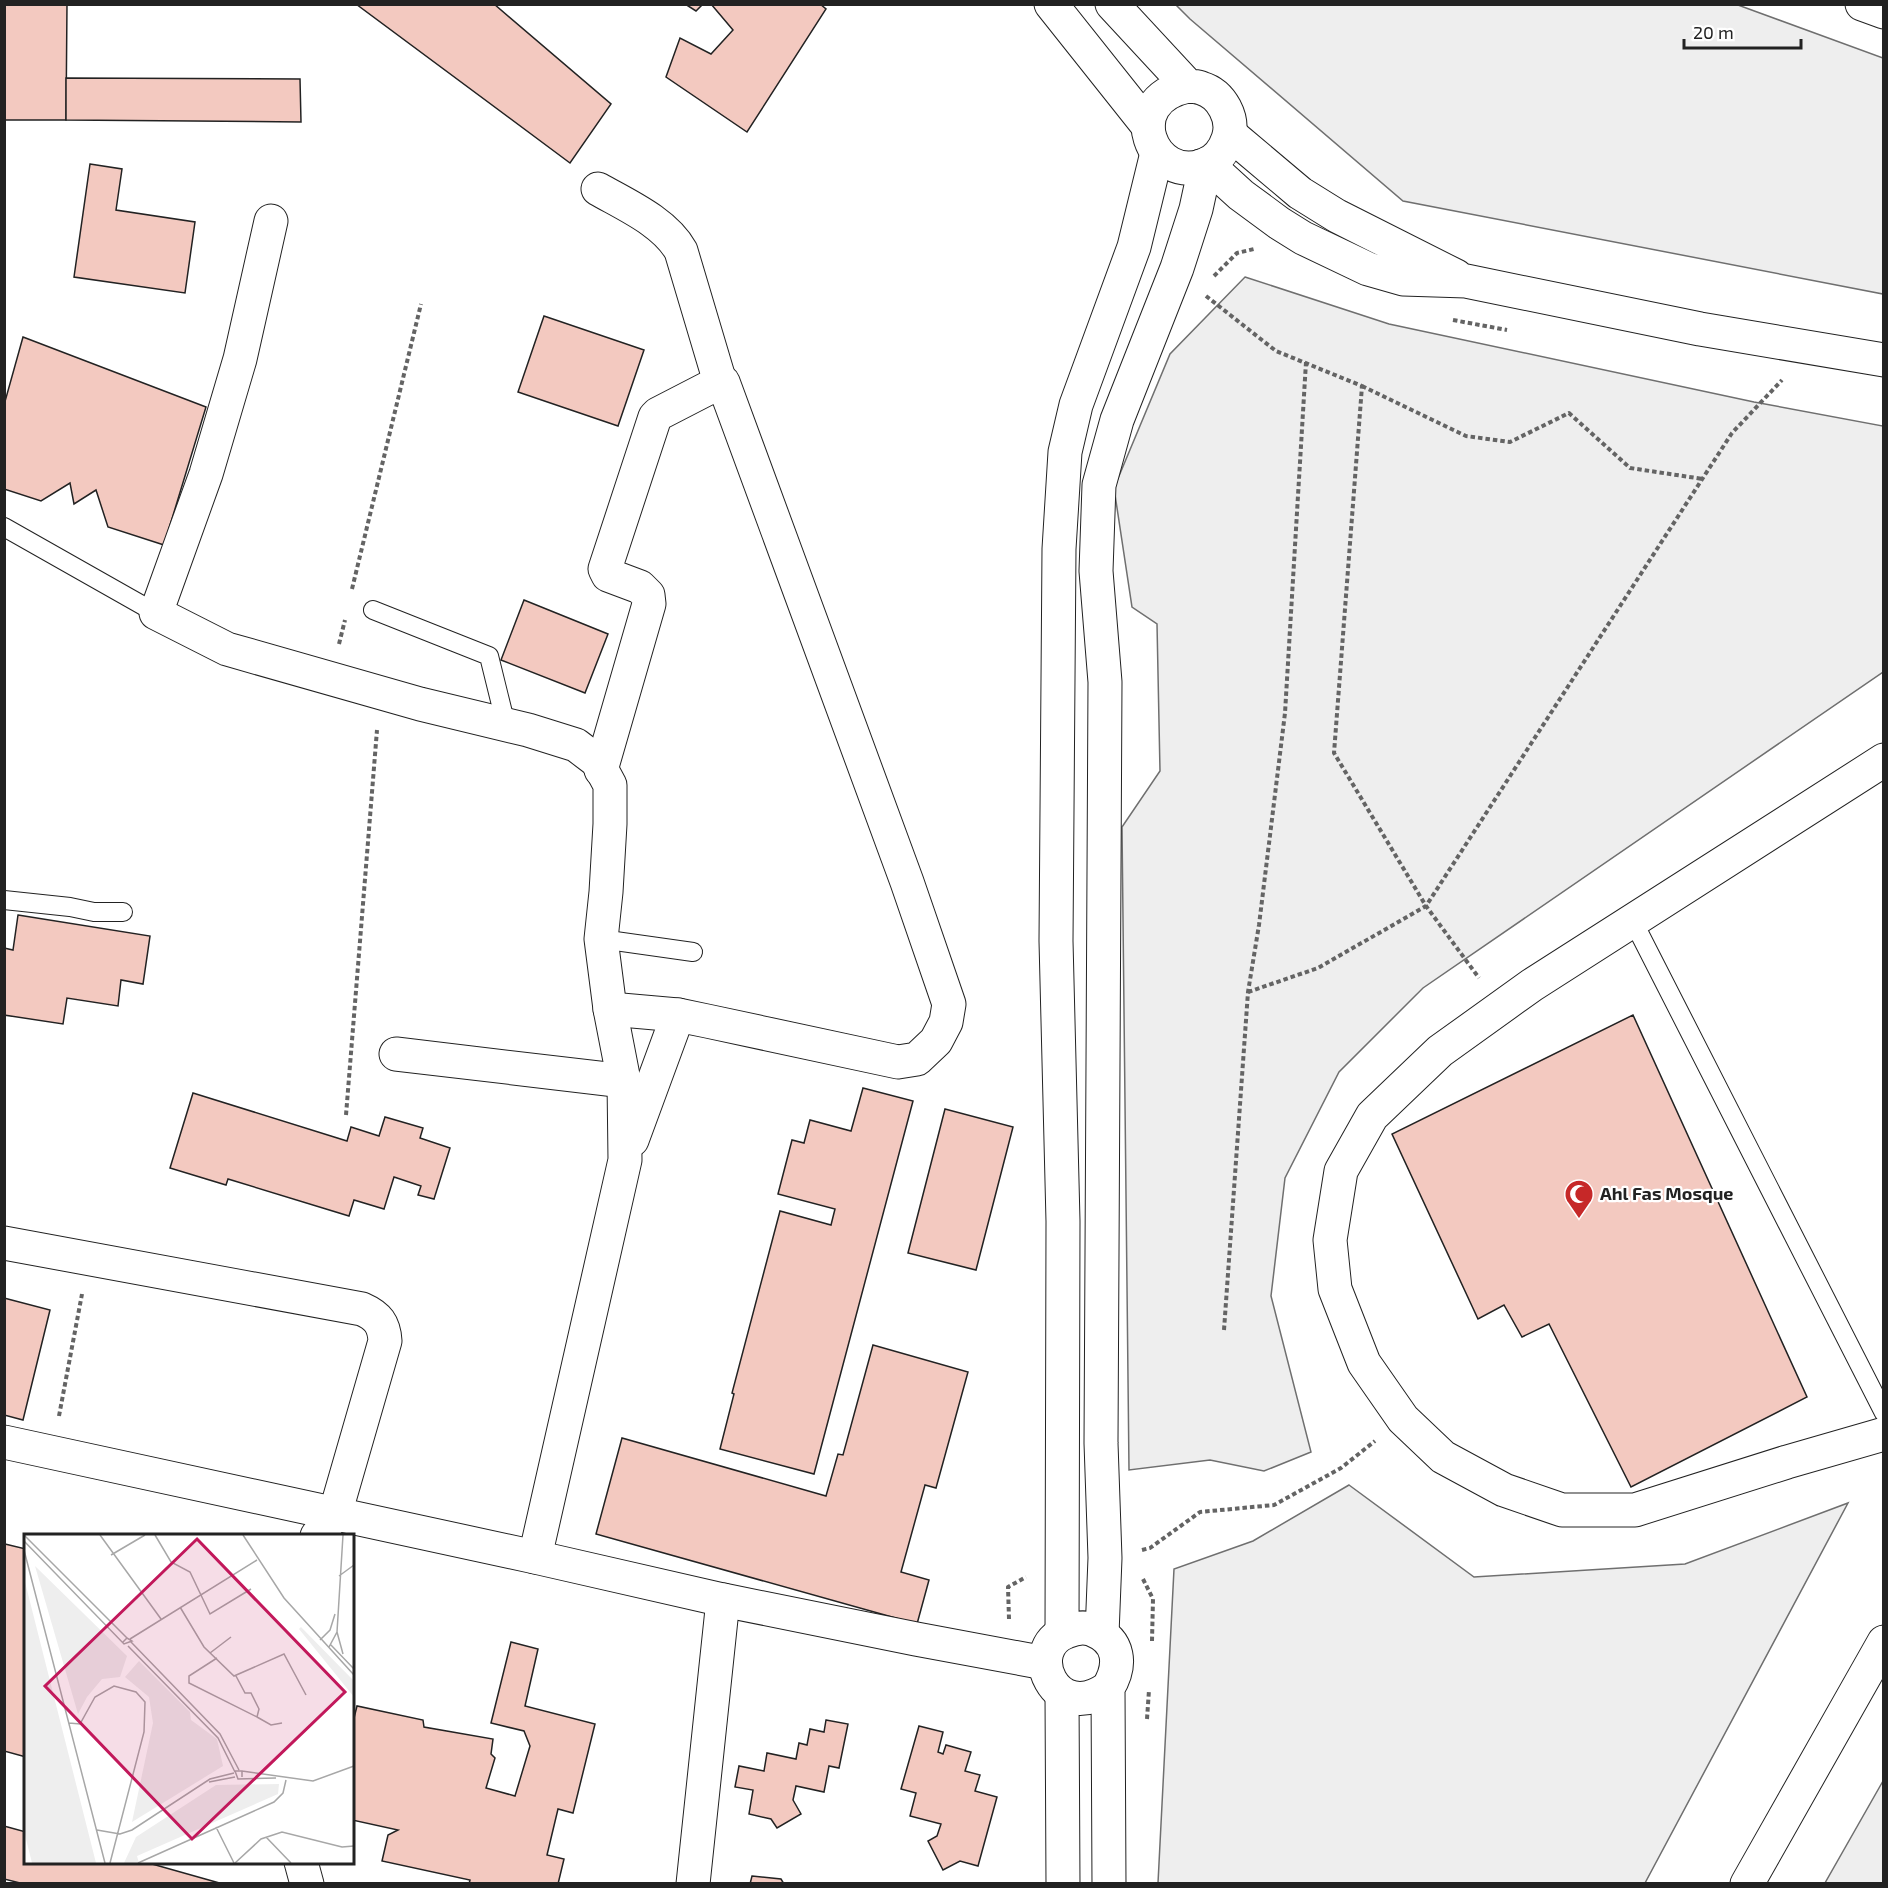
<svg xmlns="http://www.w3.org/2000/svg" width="1888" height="1888" viewBox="0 0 1888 1888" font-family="'Exo 2',sans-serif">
  <rect width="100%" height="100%" fill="#fff"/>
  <!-- green -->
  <g fill="#eee" stroke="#6f6f6f" stroke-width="1.5">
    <polygon points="1176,5 1738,5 1883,58 1883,294 1403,201 1190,19"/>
    <polygon points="1245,277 1389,324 1754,402 1883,426 1883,672 1423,988 1339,1072 1285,1178 1271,1296 1311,1452 1264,1471 1210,1460 1129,1470 1122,827 1160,771 1157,624 1132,607 1114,488 1170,354"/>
    <polygon points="1349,1485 1474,1577 1685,1564 1848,1503 1645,1883 1158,1883 1174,1569 1253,1541"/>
    <polygon points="1883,1781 1883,1883 1825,1883"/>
  </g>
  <!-- building -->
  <g fill="#f3c9c0" stroke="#222" stroke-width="1.5">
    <polygon points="4,4 67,4 66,120 4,120"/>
    <polygon points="356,4 494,4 611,104 570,163"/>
    <polygon points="685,4 703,4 696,11"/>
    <polygon points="711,4 820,4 826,9 747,132 666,77 680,38 711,54 733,30"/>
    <polygon points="66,78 300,79 301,122 66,120"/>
    <polygon points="90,164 122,169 116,210 195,222 185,293 74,277"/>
    <polygon points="544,316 644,350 618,426 518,392"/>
    <polygon points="23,337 206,407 164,545 108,527 96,490 74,504 70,483 41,501 4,489 4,405"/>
    <polygon points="524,600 608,634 585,693 501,660"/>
    <polygon points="18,915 150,936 143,984 121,980 118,1006 67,998 63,1024 4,1015 4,948 13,950"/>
    <polygon points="1633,1015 1807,1397 1631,1487 1549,1324 1522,1337 1504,1305 1478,1319 1392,1134"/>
    <polygon points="863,1088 913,1101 814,1474 720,1449 734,1394 732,1393 780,1211 831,1225 835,1209 778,1194 792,1140 804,1143 810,1120 851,1131"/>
    <polygon points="193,1093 347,1141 351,1127 379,1136 385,1117 423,1128 420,1138 450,1148 434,1199 418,1195 421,1186 394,1177 384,1209 354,1200 349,1216 228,1179 226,1185 170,1168"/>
    <polygon points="945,1109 1013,1127 976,1270 908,1253"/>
    <polygon points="4,1298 50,1310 23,1420 4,1415"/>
    <polygon points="873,1345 968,1372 936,1488 925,1485 901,1572 929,1580 917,1624 596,1534 622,1438 826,1496 838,1454 843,1455"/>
    <polygon points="5,1544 26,1549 26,1757 4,1751"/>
    <polygon points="511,1642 538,1649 525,1706 595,1724 573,1813 558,1809 547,1855 564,1859 558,1884 469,1884 470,1880 382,1861 388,1835 398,1830 352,1820 352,1726 357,1706 423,1720 424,1727 493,1739 491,1754 495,1758 486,1788 515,1796 530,1746 524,1731 491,1723"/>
    <polygon points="826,1720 848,1724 839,1768 829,1766 824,1792 796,1786 793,1800 801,1814 777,1828 771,1819 749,1814 753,1790 735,1787 739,1766 764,1771 767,1753 796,1759 799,1743 807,1745 810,1729 824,1732"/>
    <polygon points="919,1726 943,1732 938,1752 943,1754 946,1745 971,1752 965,1771 980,1775 975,1791 997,1797 978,1866 960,1861 943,1870 928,1841 937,1836 941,1824 910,1816 916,1793 901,1789"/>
    <polygon points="4,1826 26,1832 26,1862 145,1862 223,1884 24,1884 4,1879"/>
    <polygon points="752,1876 781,1879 784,1884 750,1884"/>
  </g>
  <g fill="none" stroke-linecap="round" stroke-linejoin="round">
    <!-- lane casing -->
    <g stroke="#222" stroke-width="20">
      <g id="lane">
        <polyline points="4,527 156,613"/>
        <polyline points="373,610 489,656 506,725"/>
        <polyline points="4,900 70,907 94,912 123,912"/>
        <polyline points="1633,921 1884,1413"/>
        <polyline points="601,939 693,952"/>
      </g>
    </g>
    <!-- street casing -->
    <g stroke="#222" stroke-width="35">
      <g id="street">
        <polyline points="1051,4 1148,126"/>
        <path d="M1112,4L1188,86C1192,87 1197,86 1201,88C1222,94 1235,119 1228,139C1224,151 1216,161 1204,165C1153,185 1117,101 1188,86"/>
        <polyline points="1862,4 1884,12"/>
        <polyline points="1230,134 1300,193 1337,216 1456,276"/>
        <polyline points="1207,164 1241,195 1279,223 1303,238 1368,269 1403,279 1466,281 1700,329 1884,360"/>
        <path d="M598,189C626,205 665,222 681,251L720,382"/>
        <polyline points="271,221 240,359 206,474 156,613 227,649 420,704 528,730 576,745 597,761 610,785 610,824 606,892 601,939 610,1009 624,1081 625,1160 535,1557"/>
        <polyline points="1884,760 1532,985 1440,1051 1372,1116 1341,1171 1330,1240 1335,1289 1364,1363 1403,1419 1443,1457 1504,1490 1562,1510 1635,1510 1787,1462 1884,1434"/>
        <polyline points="601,770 649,604 648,595 640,587 608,575 605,569 655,417 658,414 720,382 723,382 907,882 949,1004 946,1022 936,1041 917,1059 898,1062 707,1021 678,1015 610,1009"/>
        <polyline points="396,1054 624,1081"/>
        <polyline points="632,1140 678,1015"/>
        <path d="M4,1243L362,1309C378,1316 384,1324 385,1341L335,1514L317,1536"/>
        <polyline points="4,1442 535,1557 723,1600 916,1639 1045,1663"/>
        <polyline points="1062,1633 1063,1221 1056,941 1059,549 1065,452 1076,405 1134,247 1157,153"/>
        <polyline points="1102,1634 1105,1558 1101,1443 1105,682 1096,571 1099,485 1117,420 1177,268 1196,209 1201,186 1201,166"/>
        <path d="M1108,1688C1055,1726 1022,1649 1066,1632C1075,1628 1084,1626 1093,1630C1120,1641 1122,1665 1108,1688L1109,1884"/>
        <polyline points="1062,1694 1063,1884"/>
        <polyline points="301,1862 307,1884"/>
        <polyline points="693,1884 723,1600"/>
        <polyline points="1747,1884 1884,1642"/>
      </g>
    </g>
    <!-- path -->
    <g stroke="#646464" stroke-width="4" stroke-dasharray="4.5 3" stroke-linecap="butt">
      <polyline points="1214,276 1237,253 1254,249"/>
      <polyline points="1206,296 1276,351 1362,386 1334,753 1426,906 1479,978"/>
      <polyline points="1453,320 1507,330"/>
      <polyline points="1362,386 1466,436 1510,442 1569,413 1630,468 1703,479"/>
      <polyline points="352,589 421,304"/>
      <polyline points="339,644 345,620"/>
      <polyline points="1248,992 1318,968 1426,906 1732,433 1782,380"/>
      <polyline points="346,1115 377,730"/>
      <polyline points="1224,1330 1248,992 1259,925 1285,713 1306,362"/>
      <polyline points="59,1416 82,1294"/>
      <polyline points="1142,1550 1150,1548 1200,1512 1274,1505 1341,1468 1375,1441"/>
      <polyline points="1143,1579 1153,1599 1152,1641"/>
      <polyline points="1009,1619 1008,1587 1026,1577"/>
      <polyline points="1147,1719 1149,1690"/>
    </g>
    <!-- lane -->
    <use href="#lane" stroke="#fff" stroke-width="18"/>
    <!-- street -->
    <use href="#street" stroke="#fff" stroke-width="33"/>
  </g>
  <!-- icons -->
  <defs>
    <g id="mosque-pin" transform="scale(1.5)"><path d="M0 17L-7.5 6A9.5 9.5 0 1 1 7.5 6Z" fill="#c62828" stroke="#fff"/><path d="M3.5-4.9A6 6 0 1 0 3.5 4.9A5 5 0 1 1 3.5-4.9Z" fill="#fff"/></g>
  </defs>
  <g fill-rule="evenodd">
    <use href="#mosque-pin" x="1579" y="1194"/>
  </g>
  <g text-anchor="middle" stroke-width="4.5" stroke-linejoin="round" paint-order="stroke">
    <!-- poi labels -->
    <g font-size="18" font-weight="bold" fill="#222" stroke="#fff" text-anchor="start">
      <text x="1600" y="1200">Ahl Fas Mosque</text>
    </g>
  </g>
  <!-- overview -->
  <g transform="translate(24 1534)">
    <rect width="330" height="330" fill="#fff"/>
    <path d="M11,32L103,122L96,143L78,145L63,163L54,180ZM0,44L72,329H8L0,297ZM277,93L330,147V163L275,95ZM115,127L166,178L167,186L193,205L199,232L108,288L129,189L125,163L101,143ZM255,250L254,260L113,322L115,329H100L112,303L192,251Z" fill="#eee"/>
    <path fill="none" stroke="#a7a7a7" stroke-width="1.5" d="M0,1L103,104M76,1L137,85M131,1L147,28L166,38L186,80L227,55M219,1L260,64L330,141M0,7L100,110L108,107L103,104L99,108M0,16L81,329M87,21L121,1M315,42L330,31M156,73L180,113L210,142L260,120L282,161M313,98L319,120M106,105L233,26M296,106L306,96L311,80M107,108L196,200L215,236M306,110L330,135M104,112L194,204L211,238M305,113L313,98L319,1M186,119L207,103M193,124L165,142V149L233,183L235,175L227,159H221L212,142M233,183L247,191L258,189M45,189L56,190L71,163L90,152L112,158L121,168L120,198L86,329M218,237L289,247L330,232M218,243V237H211L214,245L252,244M185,248L211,243M192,293L210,329M73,296L96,300L108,296L186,245L210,239M242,303L267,329M114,329L250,268L259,259L262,246M211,329L237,305L258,298L318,313L330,312"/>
    <path fill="#c2185b" fill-opacity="0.15" stroke="#c2185b" stroke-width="3" d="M173,5L321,158L168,305L21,152Z"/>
    <rect width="330" height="330" fill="none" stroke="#222" stroke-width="3"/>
  </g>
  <!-- border -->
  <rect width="1888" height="1888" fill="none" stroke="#222222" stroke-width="12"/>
  <!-- scale -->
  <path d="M1684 39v9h117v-9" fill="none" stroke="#222222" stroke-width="3"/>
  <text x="1693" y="39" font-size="18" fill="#222222" stroke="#ffffff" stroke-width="4.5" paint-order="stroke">20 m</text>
</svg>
